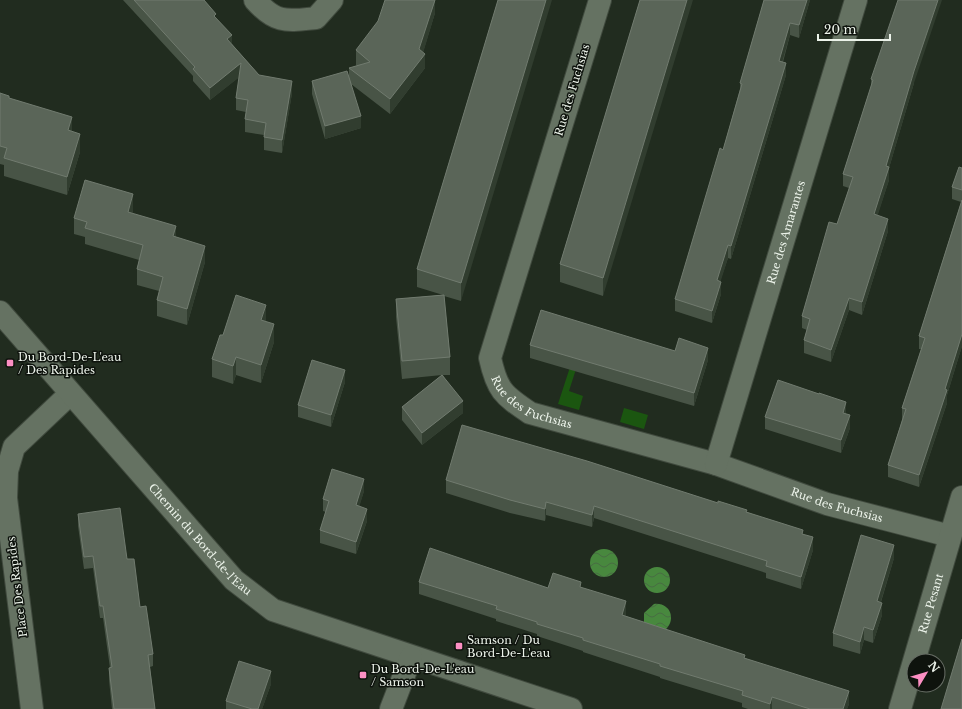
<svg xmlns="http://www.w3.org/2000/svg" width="962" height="709" viewBox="0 0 962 709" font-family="'Libre Baskerville',serif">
  <defs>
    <pattern id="water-waves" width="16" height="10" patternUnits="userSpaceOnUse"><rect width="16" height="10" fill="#48883e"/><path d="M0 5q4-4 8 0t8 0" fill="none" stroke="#486c42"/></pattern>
  </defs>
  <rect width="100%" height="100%" fill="#212c1f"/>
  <!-- grass -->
  <g fill="#1b5610">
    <polygon points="571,364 577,366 569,391 583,396 579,410 558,404"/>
    <polygon points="624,408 648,415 644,429 620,422"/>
  </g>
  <!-- water -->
  <g fill="url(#water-waves)">
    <circle cx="604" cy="563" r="14"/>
    <circle cx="657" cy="580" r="13"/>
    <path d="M654,604C671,602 677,621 664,631L644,623V613Z"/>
  </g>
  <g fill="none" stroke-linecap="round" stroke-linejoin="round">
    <!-- minor casing -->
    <g stroke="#404a3e" stroke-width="24">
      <g id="minor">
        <path d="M255,0C276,24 287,21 316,18L332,0"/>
        <path id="s1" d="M600,0L490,358C497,390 503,395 530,413L716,464L827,504L950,536"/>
        <path id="s2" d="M716,464L856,0"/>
        <polyline points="32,709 6,498 7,471 14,447 70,394"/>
        <path id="s3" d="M900,709L962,497"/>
      </g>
    </g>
    <!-- tertiary casing -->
    <g stroke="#404a3e" stroke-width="24">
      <g id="tertiary">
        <path id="s4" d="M0,312L234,580L273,610L571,709"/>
        <polyline points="391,709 411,657"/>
      </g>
    </g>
    <!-- minor -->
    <use href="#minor" stroke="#657262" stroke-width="22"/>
    <!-- tertiary -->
    <use href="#tertiary" stroke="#657262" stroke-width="22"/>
  </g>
  <!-- wall -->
  <g fill="#485446">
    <polygon points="123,0 204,0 216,18 232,44 259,75 292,93 282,153 264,150 264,135 245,132 245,119 246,112 236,110 236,98 239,77 210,100 193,81 193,76"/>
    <polygon points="435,0 435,13 423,52 425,68 390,114 351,84 361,128 325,139 312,94 312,81 349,76 349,68 357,66 356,65 356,50"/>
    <polygon points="498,0 461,301 444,296 450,357 450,375 443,375 463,413 422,445 402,420 402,407 442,375 402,379 396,317 396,299 443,295 417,287 417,269"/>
    <polygon points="640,0 603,296 560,282 560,264"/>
    <polygon points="764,0 810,0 799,38 790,35 783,62 786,75 731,259 728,258 720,281 721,294 712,323 675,311 675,299 723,150 740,89 740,83"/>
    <polygon points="871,79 914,83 889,168 889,180 877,216 888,231 862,315 849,310 831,362 804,353 804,340 807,330 802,328 802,316 837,224 849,188 843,186 843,174 871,86"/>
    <polygon points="0,93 72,131 80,152 67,195 4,176 4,165 0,164"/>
    <polygon points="962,168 962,346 947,395 947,403 919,487 888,477 888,465 902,420 902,408 921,349 919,349 919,336 961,202 952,199 952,187"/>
    <polygon points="133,210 132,214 176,237 205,262 187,325 157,316 157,300 159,291 137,285 137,269 139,260 85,244 85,237 74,234 74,218"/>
    <polygon points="266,322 274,342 261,383 236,375 233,384 212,377 212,359 223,335"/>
    <polygon points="530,345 675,351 708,360 694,406 530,358"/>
    <polygon points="345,382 331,427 298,417 298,405"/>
    <polygon points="819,394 846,414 850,428 841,453 765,429 765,417"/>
    <polygon points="446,480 747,512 803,534 813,550 801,589 766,578 766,573 594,518 592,527 546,515 545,521 510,513 446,493"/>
    <polygon points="364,491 359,506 367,521 356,554 320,543 320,530 326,512 323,511 323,499"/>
    <polygon points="78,514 127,559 153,654 153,666 150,667 155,709 112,709 109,680 109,668 110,668 103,618 100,618 93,568 84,569 78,526"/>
    <polygon points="894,558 881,602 882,615 873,643 864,640 860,654 833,646 833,633"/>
    <polygon points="419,582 548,588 581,587 626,614 625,616 745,658 849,704 847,709 748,709 742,707 742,703 660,678 660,677 583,652 583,651 537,636 537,634 496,621 496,619 419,594"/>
    <polygon points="271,684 262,709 226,709 226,701"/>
  </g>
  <!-- shaded-wall -->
  <g fill="#313d2f">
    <polygon points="435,0 435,13 421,60 425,54 425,68 390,114 390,99 419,49"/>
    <polygon points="546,0 552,0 461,301 461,283"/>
    <polygon points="687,0 693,0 603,296 603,278"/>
    <polygon points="807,0 810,0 799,38 799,25"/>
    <polygon points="938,0 942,0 914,83 889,168 889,180 874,227 874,214 886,166 914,71"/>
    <polygon points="790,23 790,35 779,73 779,61"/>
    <polygon points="232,35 232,47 227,39"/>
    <polygon points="241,63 241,76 210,100 210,88"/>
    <polygon points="786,63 786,75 731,259 731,246"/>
    <polygon points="292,81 292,93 282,153 282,140"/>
    <polygon points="361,116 361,128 325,139 325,126"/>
    <polygon points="72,117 72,135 68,130"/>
    <polygon points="80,134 80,152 67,195 67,177"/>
    <polygon points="133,194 133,210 128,228 128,212"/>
    <polygon points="888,219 888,231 862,315 862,302"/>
    <polygon points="176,226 176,242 173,236"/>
    <polygon points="728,245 728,258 717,293 717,280"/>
    <polygon points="205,246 205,262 187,325 187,309"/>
    <polygon points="721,282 721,294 712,323 712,311"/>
    <polygon points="849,298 849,310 831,362 831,350"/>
    <polygon points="266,305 266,323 261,320"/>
    <polygon points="274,324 274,342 261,383 261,365"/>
    <polygon points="962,334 962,346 947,395 947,403 919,487 919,475"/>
    <polygon points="708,348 708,360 694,406 694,393"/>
    <polygon points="236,357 236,375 233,384 233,366"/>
    <polygon points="345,370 345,382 331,427 331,415"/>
    <polygon points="463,401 463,413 422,445 422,433"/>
    <polygon points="846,402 846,414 843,413"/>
    <polygon points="850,415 850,428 841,453 841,440"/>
    <polygon points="364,479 364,491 356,518 356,505"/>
    <polygon points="546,502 546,515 545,521 545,509"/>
    <polygon points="594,506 594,518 592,527 592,515"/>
    <polygon points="367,509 367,521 356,554 356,542"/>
    <polygon points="813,537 813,550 801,589 801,577"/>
    <polygon points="894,545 894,558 877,614 877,601"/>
    <polygon points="626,601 626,614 622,627 622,615"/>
    <polygon points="882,603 882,615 873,643 873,630"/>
    <polygon points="864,627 864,640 860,654 860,642"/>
    <polygon points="271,671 271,684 262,709 258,709"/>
    <polygon points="849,691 849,704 847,709 843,709"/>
    <polygon points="772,697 772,709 770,709 770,704"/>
  </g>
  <!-- building -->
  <g fill="#5a6558" stroke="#717b6f">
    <polygon points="134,0 204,0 216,14 214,16 232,35 227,39 259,75 292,81 282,140 264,137 266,123 245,119 248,100 236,98 241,63 210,88 193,69 195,67"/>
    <polygon points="385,0 435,0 419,49 425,54 390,99 349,68 370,62 356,50 378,21"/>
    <polygon points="498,0 546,0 461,283 417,269"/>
    <polygon points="640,0 687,0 603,278 560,264"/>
    <polygon points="764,0 807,0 799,25 790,23 779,61 786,63 731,246 728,245 717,280 721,282 712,311 675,299 720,148 723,150 742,84 740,83"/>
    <polygon points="898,0 938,0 914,71 886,166 889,167 874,214 888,219 862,302 849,298 831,350 804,340 810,319 802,316 829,222 837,224 853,177 843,174 873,80 871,79"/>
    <polygon points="347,71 361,116 325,126 312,81"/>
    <polygon points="0,93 9,96 9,98 72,117 68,130 80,134 67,177 4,158 7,148 0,146"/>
    <polygon points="959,167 962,168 962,190 952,187"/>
    <polygon points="85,180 133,194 128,212 176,226 173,236 205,246 187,309 157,300 163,277 137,269 143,245 85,228 87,222 74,218"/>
    <polygon points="962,200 962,334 945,389 947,390 919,475 888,465 906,409 902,408 925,338 919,336"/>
    <polygon points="236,295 266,305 261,320 274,324 261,365 236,357 233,366 212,359 220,335 223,335"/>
    <polygon points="444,295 450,357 402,361 396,299"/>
    <polygon points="541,310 675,351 679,338 708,348 694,393 530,345"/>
    <polygon points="312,360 345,370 331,415 298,405"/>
    <polygon points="442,375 463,401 422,433 402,407"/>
    <polygon points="778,380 819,394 819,393 846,402 843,413 850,415 841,440 765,417"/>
    <polygon points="462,425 587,461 718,503 718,501 747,510 746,512 803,530 802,534 813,537 801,577 766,566 767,561 594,506 592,515 546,502 545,509 510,500 446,480"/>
    <polygon points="332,469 364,479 356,505 367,509 356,542 320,530 329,501 323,499"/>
    <polygon points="120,508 127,559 134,559 140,607 146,606 153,654 148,655 155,709 114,709 109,668 112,667 103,606 100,606 93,556 84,557 78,514"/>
    <polygon points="861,535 894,545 877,601 882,603 873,630 864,627 860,642 833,633"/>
    <polygon points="430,548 548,588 553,573 581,582 580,587 626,601 622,615 745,655 744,658 849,691 843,709 810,709 772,697 770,704 742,695 743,691 660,666 660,664 583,640 583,638 537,624 537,622 496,609 497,606 419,582"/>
    <polygon points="962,639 962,709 941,709"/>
    <polygon points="239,661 271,671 258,709 252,709 226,701"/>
  </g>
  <!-- markers -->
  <g fill="#fc8fc3" stroke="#0e130d" stroke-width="1.5">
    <rect x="6" y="359" width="8" height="8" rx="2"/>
    <rect x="455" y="642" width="8" height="8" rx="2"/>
    <rect x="359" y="671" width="8" height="8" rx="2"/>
  </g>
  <g text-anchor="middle" stroke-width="3" stroke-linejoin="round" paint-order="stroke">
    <!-- street labels -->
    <g font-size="11" fill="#ecf3ea" stroke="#0e130d">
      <text transform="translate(572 90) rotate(-73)" y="4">Rue des Fuchsias</text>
      <text dy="4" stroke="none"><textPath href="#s2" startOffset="242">Rue des Amarantes</textPath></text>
      <text dy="4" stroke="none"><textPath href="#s1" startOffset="441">Rue des Fuchsias</textPath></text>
      <text dy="4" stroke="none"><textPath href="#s1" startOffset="766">Rue des Fuchsias</textPath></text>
      <text dy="4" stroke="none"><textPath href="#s4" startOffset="303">Chemin du Bord-de-l'Eau</textPath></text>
      <text transform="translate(17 587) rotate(-97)" y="4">Place Des Rapides</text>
      <text dy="4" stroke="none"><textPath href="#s3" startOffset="110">Rue Pesant</textPath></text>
    </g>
    <!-- poi labels -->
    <g font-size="11" fill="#ecf3ea" stroke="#0e130d" text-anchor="start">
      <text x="18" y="361">Du Bord-De-L'eau<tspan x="18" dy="13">/ Des Rapides</tspan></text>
      <text x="467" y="644">Samson / Du<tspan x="467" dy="13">Bord-De-L'eau</tspan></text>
      <text x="371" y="673">Du Bord-De-L'eau<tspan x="371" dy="13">/ Samson</tspan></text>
    </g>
  </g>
  <!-- north arrow -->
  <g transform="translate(926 673) rotate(52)"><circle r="19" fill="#0e130d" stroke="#676d65"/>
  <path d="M0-3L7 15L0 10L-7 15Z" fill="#fc8fc3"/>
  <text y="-6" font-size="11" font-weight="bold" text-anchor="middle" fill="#ecf3ea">N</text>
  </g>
  <!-- scale -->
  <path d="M818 34v6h72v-6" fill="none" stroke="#ecf3ea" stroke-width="2"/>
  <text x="824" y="34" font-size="12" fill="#ecf3ea" stroke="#0e130d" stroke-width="3" paint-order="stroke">20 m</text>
</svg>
